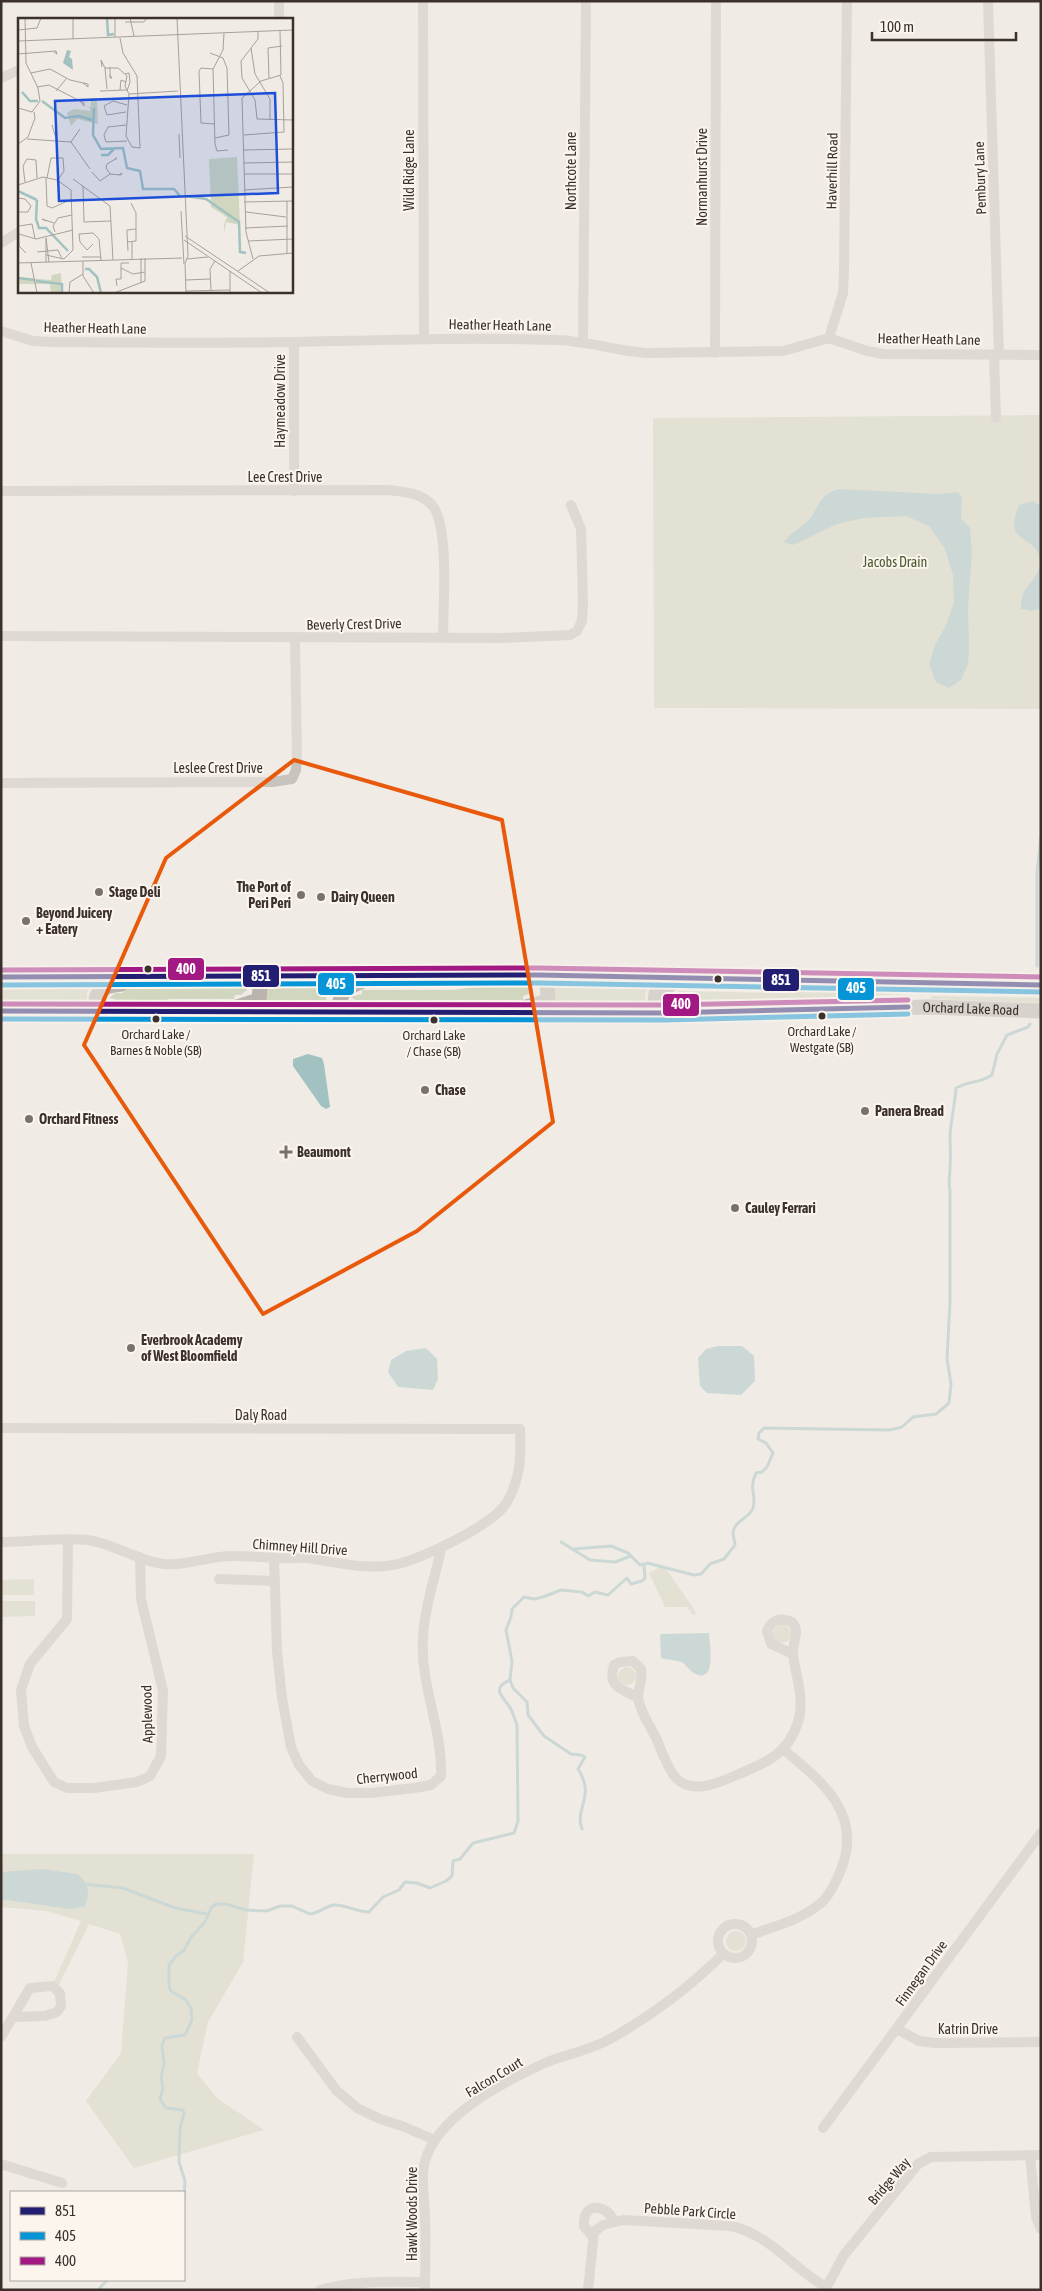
<svg xmlns="http://www.w3.org/2000/svg" width="1042" height="2291" viewBox="0 0 1042 2291" font-family="'Asap Condensed',sans-serif">
  <rect width="100%" height="100%" fill="#f0ebe5"/>
  <!-- green -->
  <g fill="#d1d6bf">
    <polygon points="1041,415 1041,709 654,708 653,418"/>
    <polygon points="67,983 91,984 87,992 87,1004 1,1004 1,989 35,989"/>
    <polygon points="217,984 245,984 247,990 241,995 235,995 234,999 171,999 139,1004 117,1004 117,1000 109,998 116,993 123,993 123,989 185,989"/>
    <polygon points="268,984 331,984 326,998 327,1004 264,1004"/>
    <polygon points="487,985 529,985 529,989 534,992 523,996 523,1000 429,1000 395,1005 357,1005 357,1001 350,997 362,994 362,990 454,990"/>
    <polygon points="555,985 648,985 645,995 645,1005 552,1005"/>
    <polygon points="806,988 906,994 836,997 805,1003 673,1006 673,1001 666,1000 668,997 678,995 678,991 771,993"/>
    <polygon points="931,996 1041,998 1041,1003 931,999"/>
    <polygon points="658,1568 666,1569 694,1609 696,1614 693,1615 687,1607 665,1607 649,1573"/>
    <polygon points="34,1579 34,1595 1,1595 1,1580"/>
    <polygon points="1,1601 35,1601 35,1616 1,1617"/>
    <circle cx="782" cy="1634" r="9"/>
    <circle cx="627" cy="1676" r="9"/>
    <polygon points="1,1854 254,1854 243,1962 208,2022 197,2073 217,2098 264,2130 134,2168 86,2101 121,2053 128,1963 120,1934 89,1924 59,1985 54,1982 81,1921 46,1911 1,1907"/>
    <circle cx="736" cy="1941" r="10"/>
  </g>
  <!-- water -->
  <g fill="#a1c2c1">
    <path d="M838,489L939,494L958,492L962,498L961,518L970,528L972,552L968,607L969,648L968,664L961,680L949,688L936,682L929,664L935,645L946,625L954,602L953,575L945,549L929,526L906,516L864,518L837,524L793,545L784,542C792,531 804,527 811,517C822,501 818,497 838,489Z"/>
    <path d="M1033,501L1041,506V608L1032,611L1021,609C1021,605 1021,601 1022,597C1025,585 1042,575 1040,560C1035,532 1002,547 1019,505Z"/>
    <polygon points="308,1054 322,1058 324,1064 330,1107 326,1109 321,1106 293,1066 293,1059"/>
    <polygon points="718,1346 742,1346 754,1356 755,1381 741,1395 707,1393 700,1386 698,1358 706,1349"/>
    <polygon points="426,1348 437,1359 438,1379 433,1390 398,1387 388,1372 391,1360 406,1351"/>
    <path d="M709,1633C709,1642 717,1680 698,1675C691,1673 688,1667 683,1663C681,1661 665,1659 661,1658L660,1634Z"/>
    <path d="M42,1869L78,1874C89,1884 91,1895 84,1907L69,1909L8,1900L1,1901V1872Z"/>
  </g>
  <g fill="none" stroke-linecap="round" stroke-linejoin="round">
    <!-- stream -->
    <g stroke="#a1c2c1" stroke-width="3">
      <polyline points="1037,966 1037,873 1041,836"/>
      <polyline points="561,1542 590,1560 615,1562 631,1556"/>
      <polyline points="574,1549 611,1546 628,1553 640,1565 644,1564"/>
      <path d="M582,1829C574,1809 596,1796 578,1769L585,1757L581,1755L571,1754L544,1736L528,1715L527,1702L513,1688L510,1680L512,1661L506,1630L511,1617L512,1609L524,1597L534,1599L543,1597L561,1590L582,1592L588,1596L595,1592L608,1595L627,1578L631,1584L642,1581L645,1578L644,1565L647,1563L694,1575L701,1574L710,1564L724,1559L735,1545C735,1540 733,1537 733,1533C734,1520 749,1519 753,1508C757,1495 748,1489 756,1473L762,1472L767,1467L773,1453L766,1443L758,1439L759,1433L764,1428L890,1430L902,1427L913,1417L936,1414L949,1403L951,1384L947,1359L950,1302V1191C948,1182 950,1176 950,1167C951,1157 950,1146 950,1136C951,1119 955,1104 956,1088C968,1081 981,1083 992,1075L997,1054L1007,1035L1028,1027L1030,1024"/>
      <polyline points="83,1884 123,1888 175,1908 207,1914"/>
      <path d="M184,2199L185,2181L179,2162L180,2128L184,2114L183,2110L166,2108L160,2099L163,2088L161,2077L164,2064L162,2045L165,2038L185,2035L192,2020L191,2008L186,2000L171,1991L169,1986V1965L176,1956L184,1950L192,1936L205,1922L211,1908L216,1904H226L246,1910L267,1911L280,1906H292L310,1914C319,1913 325,1907 333,1905C345,1904 356,1912 369,1912L383,1897L399,1890L405,1882L417,1883L430,1888L446,1881L452,1876L453,1861L460,1859L473,1843L514,1833L518,1821L517,1725C515,1720 513,1714 511,1709C505,1698 489,1689 510,1680"/>
      <polyline points="98,2290 107,2280"/>
    </g>
    <!-- street -->
    <g stroke="#c9c3be" stroke-width="10">
      <polyline points="423,1 424,339"/>
      <polyline points="988,1 999,354"/>
      <polyline points="279,19 279,1"/>
      <polyline points="1,78 19,70"/>
      <polyline points="1,243 19,232"/>
      <path d="M1,331L33,341L51,342C133,343 215,343 297,342C384,340 471,337 557,340C588,341 616,351 647,353L783,351L829,338L867,351L884,354L1041,355"/>
      <polyline points="829,338 843,293 844,270 847,1"/>
      <polyline points="583,342 586,1"/>
      <polyline points="715,353 716,1"/>
      <polyline points="994,354 996,418"/>
      <path d="M1,491L388,490C403,492 419,492 431,504C450,522 443,609 443,637"/>
      <polyline points="294,491 294,342"/>
      <polyline points="1,636 502,638 570,635 577,631 582,621 583,603 581,529 571,505"/>
      <polyline points="1,783 272,782 292,779 296,770 297,759 295,638"/>
      <path d="M1,1428L520,1429C521,1456 521,1478 507,1502C495,1524 419,1561 393,1565C365,1570 335,1562 307,1558C299,1557 292,1559 284,1558C268,1558 251,1556 235,1556C211,1555 188,1566 164,1564C138,1561 115,1544 88,1540C60,1537 30,1542 1,1542"/>
      <polyline points="68,1540 67,1619 30,1664 21,1690 24,1726 32,1747 54,1782 67,1788 94,1788 137,1782 150,1776 161,1756 163,1691 141,1599 140,1557"/>
      <path d="M274,1558L277,1651L282,1698L291,1747L299,1765L312,1781L328,1789L347,1793H371L414,1788L431,1785L441,1776C443,1730 420,1685 423,1639C424,1609 435,1578 441,1549"/>
      <polyline points="219,1579 275,1581"/>
      <path d="M637,1697C621,1689 607,1686 614,1665L620,1662L633,1661L641,1669C643,1679 637,1693 638,1698C640,1712 651,1727 657,1740C662,1752 667,1767 675,1777C694,1798 726,1779 746,1771C770,1761 788,1751 797,1725C806,1701 796,1678 793,1654C792,1641 801,1633 792,1622C780,1617 772,1620 767,1631L771,1644L793,1654"/>
      <circle cx="735" cy="1941" r="17"/>
      <path d="M751,1935C775,1926 801,1920 821,1903C831,1894 837,1880 842,1867C862,1812 821,1781 784,1750"/>
      <polyline points="897,2029 919,2041 935,2043 1041,2042"/>
      <polyline points="1,2037 30,1988 52,1986 60,1993 61,2006 57,2012 45,2016 14,2017"/>
      <polyline points="297,2037 336,2090 357,2108 380,2119 402,2126 435,2140"/>
      <polyline points="823,2128 1041,1833"/>
      <polyline points="1030,2155 1036,2217 1041,2229"/>
      <polyline points="1,2164 62,2183"/>
      <path d="M593,2237L584,2226C582,2203 605,2202 614,2221"/>
      <path d="M320,2290C354,2280 390,2282 425,2282"/>
      <path d="M425,2290C425,2266 426,2242 425,2218C425,2200 420,2179 425,2161C438,2116 505,2081 545,2063C567,2054 591,2050 612,2038C652,2015 691,1986 723,1954"/>
      <path d="M588,2290L594,2232L603,2225L623,2220L731,2226C771,2235 792,2268 826,2287"/>
      <polyline points="825,2290 844,2255 918,2164 931,2157 1041,2155"/>
    </g>
    <!-- secondary -->
    <g stroke="#bab3ae" stroke-width="15">
      <path d="M1,977C181,980 360,975 539,975C707,976 874,983 1041,985"/>
      <polyline points="237,1007 259,1000 260,987 254,978"/>
      <polyline points="526,1007 544,1002 548,997 547,983 541,975"/>
      <path id="s1" d="M1,1011L665,1013L929,1007L1041,1011"/>
      <path d="M102,1011L96,999C99,986 110,986 121,984"/>
      <polyline points="345,1012 340,1001 344,989 365,980"/>
      <polyline points="665,1013 655,1002 656,993 678,980"/>
    </g>
    <!-- bus-1 casing -->
    <g stroke="#fbf5ee" stroke-width="9">
      <g id="bus-1">
        <polyline points="1,977 539,975 1041,985"/>
        <polyline points="1,1011 665,1013 908,1007"/>
      </g>
    </g>
    <!-- bus-2 casing -->
    <g stroke="#fbf5ee" stroke-width="9">
      <g id="bus-2">
        <polyline points="1,985 539,983 1041,992"/>
        <polyline points="1,1019 665,1020 908,1014"/>
      </g>
    </g>
    <!-- bus-3 casing -->
    <g stroke="#fbf5ee" stroke-width="9">
      <g id="bus-3">
        <polyline points="1,970 539,968 1041,977"/>
        <polyline points="1,1004 665,1005 908,1000"/>
      </g>
    </g>
    <!-- bus-1 -->
    <use href="#bus-1" stroke="#221e72" stroke-width="5"/>
    <!-- bus-2 -->
    <use href="#bus-2" stroke="#0696d7" stroke-width="5"/>
    <!-- bus-3 -->
    <use href="#bus-3" stroke="#a31984" stroke-width="5"/>
  </g>
  <!-- marked area -->
  <path d="M0 0H1042V2291H0ZM294,760L502,820L553,1122L417,1231L263,1314L84,1045L166,858Z" fill="#f0ebe5" fill-opacity=".55" fill-rule="evenodd"/>
  <path fill="none" stroke="#e8590c" stroke-width="4" stroke-linejoin="round" d="M294,760L502,820L553,1122L417,1231L263,1314L84,1045L166,858Z"/>
  <!-- markers -->
  <g fill="#7a716c" stroke="#fbf5ee" stroke-width="2">
    <circle cx="99" cy="892" r="5"/>
    <circle cx="301" cy="895" r="5"/>
    <circle cx="321" cy="897" r="5"/>
    <circle cx="26" cy="921" r="5"/>
    <circle cx="425" cy="1090" r="5"/>
    <circle cx="865" cy="1111" r="5"/>
    <circle cx="29" cy="1119" r="5"/>
    <path d="M283.5 1144.5h5v5h5v5h-5v5h-5v-5h-5v-5h5z"/>
    <circle cx="735" cy="1208" r="5"/>
    <circle cx="131" cy="1348" r="5"/>
  </g>
  <g fill="#3b302b" stroke="#fbf5ee" stroke-width="2">
    <circle cx="148" cy="969" r="4.5"/>
    <circle cx="718" cy="979" r="4.5"/>
    <circle cx="822" cy="1016" r="4.5"/>
    <circle cx="156" cy="1019" r="4.5"/>
    <circle cx="434" cy="1020" r="4.5"/>
  </g>
  <g text-anchor="middle" stroke-width="4" stroke-linejoin="round" paint-order="stroke">
    <!-- bus labels -->
    <g font-size="13" fill="#3b302b" stroke="#fbf5ee">
      <text x="822" y="1036">Orchard Lake /<tspan x="822" dy="16">Westgate (SB)</tspan></text>
      <text x="156" y="1039">Orchard Lake /<tspan x="156" dy="16">Barnes &amp; Noble (SB)</tspan></text>
      <text x="434" y="1040">Orchard Lake<tspan x="434" dy="16">/ Chase (SB)</tspan></text>
    </g>
    <!-- street labels -->
    <g font-size="14" fill="#3b302b" stroke="#fbf5ee">
      <text transform="translate(409 170) rotate(-90)" y="5">Wild Ridge Lane</text>
      <text transform="translate(571 171) rotate(-90)" y="5">Northcote Lane</text>
      <text transform="translate(832 171) rotate(-89)" y="5">Haverhill Road</text>
      <text transform="translate(702 177) rotate(-90)" y="5">Normanhurst Drive</text>
      <text transform="translate(980 178) rotate(-92)" y="5">Pembury Lane</text>
      <text transform="translate(500 325) rotate(1)" y="5">Heather Heath Lane</text>
      <text transform="translate(95 328) rotate(1)" y="5">Heather Heath Lane</text>
      <text transform="translate(929 339) rotate(1)" y="5">Heather Heath Lane</text>
      <text transform="translate(280 401) rotate(-90)" y="5">Haymeadow Drive</text>
      <text x="285" y="482">Lee Crest Drive</text>
      <text transform="translate(354 624) rotate(-1)" y="5">Beverly Crest Drive</text>
      <text x="218" y="773">Leslee Crest Drive</text>
      <text dy="5" stroke="none"><textPath href="#s1" startOffset="970">Orchard Lake Road</textPath></text>
      <text x="261" y="1420">Daly Road</text>
      <text transform="translate(300 1547) rotate(4)" y="5">Chimney Hill Drive</text>
      <text transform="translate(147 1714) rotate(-91)" y="5">Applewood</text>
      <text transform="translate(387 1776) rotate(-6)" y="5">Cherrywood</text>
      <text transform="translate(921 1973) rotate(-54)" y="5">Finnegan Drive</text>
      <text x="968" y="2034">Katrin Drive</text>
      <text transform="translate(494 2077) rotate(-31)" y="5">Falcon Court</text>
      <text transform="translate(889 2181) rotate(-50)" y="5">Bridge Way</text>
      <text transform="translate(690 2211) rotate(4)" y="5">Pebble Park Circle</text>
      <text transform="translate(412 2214) rotate(-90)" y="5">Hawk Woods Drive</text>
    </g>
    <!-- park labels -->
    <g font-size="14" fill="#4a5a2e" stroke="#fbf5ee">
      <text x="895" y="567">Jacobs Drain</text>
    </g>
    <!-- poi labels -->
    <g font-size="14" font-weight="bold" fill="#3b302b" stroke="#fbf5ee" text-anchor="start">
      <text x="291" y="892" text-anchor="end">The Port of<tspan x="291" dy="16">Peri Peri</tspan></text>
      <text x="109" y="897">Stage Deli</text>
      <text x="331" y="902">Dairy Queen</text>
      <text x="36" y="918">Beyond Juicery<tspan x="36" dy="16">+ Eatery</tspan></text>
      <text x="435" y="1095">Chase</text>
      <text x="875" y="1116">Panera Bread</text>
      <text x="39" y="1124">Orchard Fitness</text>
      <text x="297" y="1157">Beaumont</text>
      <text x="745" y="1213">Cauley Ferrari</text>
      <text x="141" y="1345">Everbrook Academy<tspan x="141" dy="16">of West Bloomfield</tspan></text>
    </g>
  </g>
  <!-- overview -->
  <g transform="translate(18 18)">
    <rect width="275" height="275" fill="#f0ebe5"/>
    <path d="M73,80H79L80,106L59,101L53,108L49,95L56,91L72,93V90L67,88L73,89ZM219,139L222,207L208,204L206,215V207L209,199L193,189L191,141ZM43,255L44,275H33L32,266H0V259L33,262L34,257Z" fill="#d1d6bf"/>
    <path d="M49,32L53,33L51,39L54,41L55,52L45,45Z" fill="#a1c2c1"/>
    <path fill="none" stroke="#a1c2c1" stroke-width="2.5" d="M89,0L90,17L96,16M4,74L12,83H20M24,83L47,100L61,98L74,102M76,90L75,117L83,131L105,130L109,150L122,153L125,171H156L162,178M83,137H90L97,130M0,173L19,182M168,178L188,181L221,204L222,234L228,235M19,182L18,201L21,210H28L50,233M67,251H71L79,259L83,275M0,260L16,262M18,263L44,266V275"/>
    <path fill="none" stroke="#a8a09b" stroke-width="1" d="M97,0V19M112,0L116,18M159,0L170,238L167,245L168,275M107,4H126L129,0M0,12L19,10L23,0M240,14V21L223,43L224,60L237,82L239,101L275,102M206,15L205,32L195,51L197,126L199,133L210,132M102,20L105,35L119,58L122,130L114,129L108,118L111,76M55,21V0M0,23L275,12M233,30L237,56L252,81V102M192,35L205,40L209,50L211,117L197,120M0,36L38,33L39,36L36,34M84,49L83,42L87,50M92,49V60H94L92,57M195,51L183,50L181,53L183,105L197,106M13,55L32,51L52,62L70,66V69L65,65M107,56L111,55L112,64L109,73M251,60L250,30L264,28M19,69L31,67L66,85V88L63,84M89,71L87,50H100L109,58L107,68L111,76M102,72L103,62L108,64M38,73L48,61M82,73L108,72M111,76L160,73M0,90L14,94L22,83L20,70L8,45L7,0M108,94L89,97L86,88L95,83L109,87M34,107L39,124M108,107L90,109L86,117L88,124L109,123M161,116L162,140M226,117L266,114L265,65L262,58M9,121L53,124M53,124L72,151M53,124L62,111M0,126L10,119L17,100L16,94M226,132L275,131M96,142L99,140L89,146L88,150L92,156L103,157L104,155L101,157M226,145L275,144M74,154L82,163L92,156M227,156H275M28,160L29,188L34,190L54,181M29,160L33,140H45L46,153L40,162M55,161L92,188L95,242M7,164L5,148L9,141L18,142L19,160M0,167L25,159L39,162L53,172L55,232L46,241L28,237M65,168L66,204L93,203M226,172L275,169M0,180L7,181L13,188L10,194H0M269,183V235M226,184L275,183M113,185L118,195V211M0,189L1,228L8,235M163,193L166,246M228,194L268,199M28,203L24,201L36,205M1,208L14,206L17,221M227,210L270,208M37,214L35,208L40,200L54,197M1,216L18,221L55,212M167,218L252,275M166,222L244,275M230,223L275,221M109,224L118,223V211L109,212V215L110,233M114,224V241M75,226L69,232L62,224L61,216L75,215L81,221L83,242M19,234L40,232L44,241M64,239H83M123,240V265M169,241L190,239M235,241L228,214L224,80L243,63L263,57L262,13M65,243V258L76,275M28,244V220L31,244M0,245L164,240M13,245L19,275M103,250L115,256L127,254M212,253V275M220,253L241,238L275,235M168,262L192,261M99,268L98,261H103V245H111M168,273L212,272M193,273L192,251L197,243M51,275L52,264L65,256M96,275L127,263V240"/>
    <path fill="#1d4ed8" fill-opacity="0.15" stroke="#1d4ed8" stroke-width="2.5" d="M257,75L260,175L41,183L37,83Z"/>
    <rect width="275" height="275" fill="none" stroke="#3b302b" stroke-width="2.5"/>
  </g>
  <g stroke="#fbf5ee" stroke-width="2">
    <rect x="167" y="957" width="38" height="24" rx="5" fill="#a31984"/>
    <rect x="242" y="964" width="38" height="24" rx="5" fill="#221e72"/>
    <rect x="762" y="968" width="38" height="24" rx="5" fill="#221e72"/>
    <rect x="317" y="972" width="38" height="24" rx="5" fill="#0696d7"/>
    <rect x="837" y="977" width="38" height="24" rx="5" fill="#0696d7"/>
    <rect x="662" y="993" width="38" height="24" rx="5" fill="#a31984"/>
  </g>
  <g font-size="14" text-anchor="middle" font-weight="bold" fill="#fff">
    <text x="186" y="974">400</text>
    <text x="261" y="981">851</text>
    <text x="781" y="985">851</text>
    <text x="336" y="989">405</text>
    <text x="856" y="993">405</text>
    <text x="681" y="1009">400</text>
  </g>
  <!-- border -->
  <rect width="1042" height="2291" fill="none" stroke="#3b302b" stroke-width="5"/>
  <!-- legend -->
  <rect x="10" y="2191" width="175" height="90" fill="#fbf5ee" stroke="#aea6a0"/>
  <rect x="20" y="2207" width="25" height="8" fill="#221e72" stroke="#aea6a0"/>
  <text x="55" y="2216" font-size="15" fill="#3b302b">851</text>
  <rect x="20" y="2232" width="25" height="8" fill="#0696d7" stroke="#aea6a0"/>
  <text x="55" y="2241" font-size="15" fill="#3b302b">405</text>
  <rect x="20" y="2257" width="25" height="8" fill="#a31984" stroke="#aea6a0"/>
  <text x="55" y="2266" font-size="15" fill="#3b302b">400</text>
  <!-- scale -->
  <path d="M872 32v8h144v-8" fill="none" stroke="#3b302b" stroke-width="2.5"/>
  <text x="880" y="32" font-size="15" fill="#3b302b" stroke="#fbf5ee" stroke-width="4" paint-order="stroke">100 m</text>
</svg>
